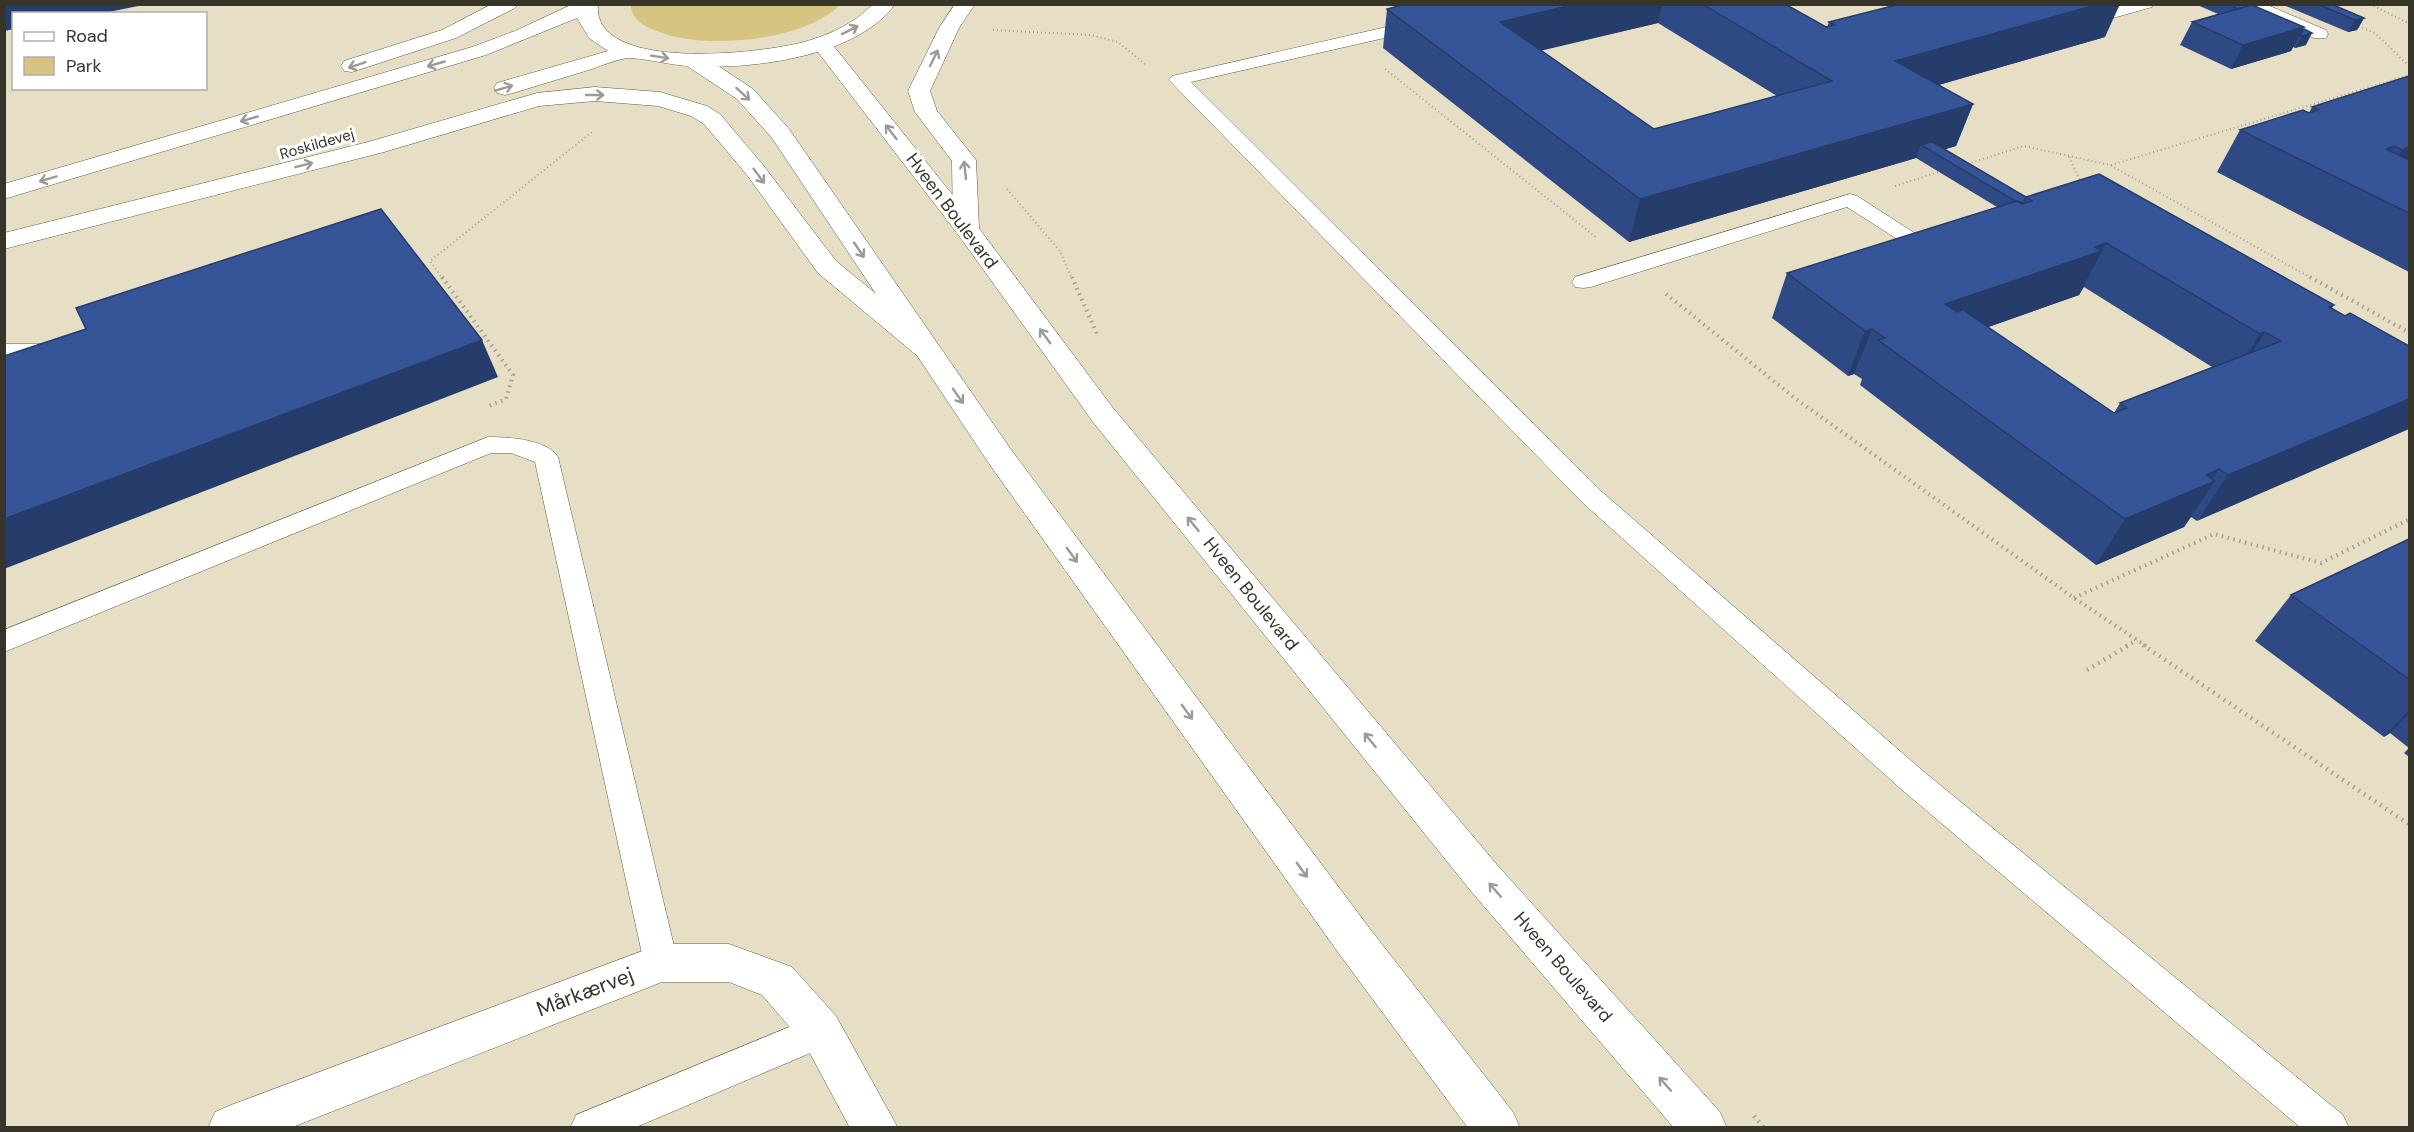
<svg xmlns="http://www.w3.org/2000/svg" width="2414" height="1132" viewBox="0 0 2414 1132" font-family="'DM Sans',sans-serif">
  <rect width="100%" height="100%" fill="#e7dfc5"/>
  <!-- green -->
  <path fill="#d8c482" d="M631,5V4L840,5C803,42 700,51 654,30C643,26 631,18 631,5Z"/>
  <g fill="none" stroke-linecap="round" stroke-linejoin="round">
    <!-- service casing -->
    <g stroke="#625b44" stroke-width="1">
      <g id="service">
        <polygon points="2126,4 2154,4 2152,7 2081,27 2073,22 2075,18"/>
        <polygon points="2242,4 2265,4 2326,30 2328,34 2326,38 2314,38 2244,7"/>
        <polygon points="1419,17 1427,22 1415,31 1191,82 1601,491 1923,771 2343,1115 2349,1128 2301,1128 1901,789 1583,503 1169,80 1172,76 1404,23"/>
        <polygon points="1850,194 1857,196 1944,252 1948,256 1944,260 1937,262 1930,260 1847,207 1591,287 1583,288 1575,287 1572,282 1575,277"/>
        <polygon points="4,344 57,344 65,346 68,351 65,356 57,358 4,358"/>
        <path d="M488,437C507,437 547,439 558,457L678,963L673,974L661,979L649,974L644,963L535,462L511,453H491L4,652V630Z"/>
        <polygon points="821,1014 834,1019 839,1031 834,1043 634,1128 570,1128 576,1115"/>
      </g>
    </g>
    <!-- minor casing -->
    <g stroke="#625b44" stroke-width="1">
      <polygon id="minor" points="661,944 729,944 792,967 836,1016 898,1128 850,1128 806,1046 762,995 729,982 662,982 290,1128 208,1128 215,1112 231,1105"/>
    </g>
    <!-- tertiary casing -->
    <g stroke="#625b44" stroke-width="1">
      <g id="tertiary">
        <polygon points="821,37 828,39 975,223 1113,408 1498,866 1720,1112 1727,1128 1674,1128 1470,890 1093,422 957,233 814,47 811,43 814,39"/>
        <polygon points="695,55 703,56 753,89 789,129 1012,451 1370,929 1513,1112 1520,1128 1468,1128 1340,955 990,465 772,138 737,99 687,66 684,61 687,56"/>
      </g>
    </g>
    <!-- secondary casing -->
    <g stroke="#625b44" stroke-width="1">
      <g id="secondary">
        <polygon points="492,4 518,4 515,8 456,38 352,72 344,71 341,66 344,61 442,30"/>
        <path d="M573,4H598C591,74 764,53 804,42C822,37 839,30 854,20C861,16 866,9 872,6C878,3 888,4 895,4C858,57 750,70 690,66C676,66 637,57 627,58C615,60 603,65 592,69C566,77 539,85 513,93L505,95L497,93L494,88L497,83L608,51L589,38L577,18L486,55L4,199V184L472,47L515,31Z"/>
        <polygon points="955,4 975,4 959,28 930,91 937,111 976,160 979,228 975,233 966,236 957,233 953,228 952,161 915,112 908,91 939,28"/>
        <polygon points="595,87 660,92 707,106 720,114 763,165 836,261 935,342 939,348 935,354 925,356 915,354 818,273 747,175 704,124 691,116 658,106 595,101 539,106 384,152 4,249 4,233 368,142 537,93"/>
      </g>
    </g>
    <!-- path-far2 -->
    <g stroke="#a69f8b" stroke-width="2" stroke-dasharray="1 3" stroke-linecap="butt">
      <polyline points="2370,4 2410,24"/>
      <polyline points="2355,25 2375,33 2410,67"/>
      <polyline points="993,30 1091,35 1118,42 1145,64"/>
      <polyline points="1385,69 1597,238"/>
      <polyline points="2069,157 2081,183"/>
      <polyline points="1964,165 2024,146 2110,165 2313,279"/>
      <polyline points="2111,165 2410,75"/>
      <polyline points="1895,186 1942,171"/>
      <polyline points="1007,189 1060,251 1072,279"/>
      <polyline points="443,279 430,261 592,132"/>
    </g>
    <!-- path-far1 -->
    <g stroke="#a69f8b" stroke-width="4" stroke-dasharray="1.5 4.5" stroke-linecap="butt">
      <polyline points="442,277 513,375 506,399 489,406"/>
      <polyline points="1072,277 1097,334"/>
      <polyline points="2310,277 2410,333"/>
      <polyline points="1666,294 1796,399 2074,598 2146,646"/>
      <polyline points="2074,598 2214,534 2321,563 2410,519"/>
      <polyline points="2126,646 2137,640"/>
    </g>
    <!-- path -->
    <g stroke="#a69f8b" stroke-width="4.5" stroke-dasharray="1.5 5" stroke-linecap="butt">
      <polyline points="2143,645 2410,825"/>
      <polyline points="2087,670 2129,645"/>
      <polyline points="1754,1116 1764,1128"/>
    </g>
    <!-- service -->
    <use href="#service" fill="#fff" fill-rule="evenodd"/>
    <!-- minor -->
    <use href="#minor" fill="#fff" fill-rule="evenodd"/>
    <!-- tertiary -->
    <use href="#tertiary" fill="#fff" fill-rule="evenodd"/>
    <!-- secondary -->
    <use href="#secondary" fill="#fff" fill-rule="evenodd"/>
  </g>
  <!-- wall -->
  <g fill="#2e4984" fill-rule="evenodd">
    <path d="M1405,4H1785L1826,27H1827L1829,22L2105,37L1938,85L1973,104L1956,146L1945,149L2026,197L2334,305L2332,308L2345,316L2197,521L2191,517L2184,527L2096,565L1860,385L1862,379L1854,374L1848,376L1772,318L1787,273L1997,207L1916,158L1629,242L1383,48L1387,9ZM1658,23L1777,96L1654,129L1541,50ZM2084,287L2212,367L2120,403L2114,413L1988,327L2079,295Z"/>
    <polygon points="2195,4 2246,4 2304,29 2306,45 2295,48 2293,47 2291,51 2231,69 2180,45 2192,22 2218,14"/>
    <polygon points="2281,4 2331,4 2364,18 2357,30 2348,32"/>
    <polygon points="2409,76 2409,272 2217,172 2240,130 2309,113 2312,107"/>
    <polygon points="2409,539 2409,757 2404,753 2409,748 2390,733 2384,737 2255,641 2291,595"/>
  </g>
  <!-- shaded-wall -->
  <g fill="#263c6b">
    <polygon points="4,4 148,4 99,14 14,14 14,29 4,31"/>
    <polygon points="1576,4 1662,4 1658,23 1494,62 1500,22"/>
    <polygon points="2099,4 2120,4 2105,37 1880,102 1895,61"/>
    <polygon points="2364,18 2357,30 2348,32 2355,20"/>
    <polygon points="2304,27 2291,51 2231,69 2243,45"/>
    <polygon points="2312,33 2306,45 2295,48 2302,36"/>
    <polygon points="1973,104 1956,146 1933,153 1921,145 1916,158 1629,242 1640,199"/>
    <polygon points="2394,146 2367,188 2386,149"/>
    <polygon points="2409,147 2409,179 2375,192 2402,150"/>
    <polygon points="2106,243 2079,295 1926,349 1945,304"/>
    <polygon points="1872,329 1854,374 1848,376 1865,331"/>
    <polygon points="2265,332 2237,377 2231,379 2260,334"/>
    <polygon points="482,340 498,377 4,569 4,519"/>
    <polygon points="2409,399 2409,429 2197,521 2228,475"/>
    <polygon points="2219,469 2210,483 2215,481 2184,527 2096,565 2125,519 2206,475"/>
    <polygon points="2409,710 2409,713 2390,733 2384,737"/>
  </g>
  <!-- building -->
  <g fill="#365599" stroke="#263c6b" stroke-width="1.5" fill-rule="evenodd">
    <polygon points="1405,4 1576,4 1500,22 1654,129 1832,81 1702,4 1785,4 1826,27 1835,25 1829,22 1900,4 2099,4 1895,61 1973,104 1640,199 1387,9"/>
    <polygon points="2228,4 2246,4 2249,6 2238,9"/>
    <polygon points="2317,4 2331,4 2364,18 2355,20"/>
    <polygon points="2252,5 2304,27 2243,45 2192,22"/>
    <polygon points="2304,29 2312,33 2302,36 2300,35"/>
    <polygon points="2409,76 2409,147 2402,150 2394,146 2386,149 2409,160 2409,213 2240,130 2303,110 2309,113 2318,110 2312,107"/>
    <polygon points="1932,142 2026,197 2023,203 2017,201 2015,201 1921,145"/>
    <path d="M2099,174L2334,305L2329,307L2345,316L2350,313L2409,346V399L2228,475L2219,469L2206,475L2215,481L2125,519L1878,340L1885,338L1872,329L1865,331L1787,273L2017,201L2022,204L2032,201L2026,197ZM2106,243L2260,334L2265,332L2281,341L2120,403L2127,408L2114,413L1963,310L1957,312L1945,304L2102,251L2095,247Z"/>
    <polygon points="381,209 482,340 4,519 4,356 86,329 76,308"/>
    <polygon points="2409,539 2409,679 2291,595"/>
  </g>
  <!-- one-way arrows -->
  <defs><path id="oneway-shaft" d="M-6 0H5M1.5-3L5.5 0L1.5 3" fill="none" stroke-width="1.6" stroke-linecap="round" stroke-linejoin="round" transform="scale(1.5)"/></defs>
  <g stroke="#9b9a94">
    <use href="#oneway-shaft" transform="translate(850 30) rotate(-27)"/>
    <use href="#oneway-shaft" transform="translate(660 57) rotate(9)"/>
    <use href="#oneway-shaft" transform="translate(934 58) rotate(-64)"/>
    <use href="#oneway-shaft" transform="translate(436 64) rotate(164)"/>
    <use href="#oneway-shaft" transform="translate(357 65) rotate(162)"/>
    <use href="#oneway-shaft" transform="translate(504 88) rotate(-17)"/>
    <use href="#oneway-shaft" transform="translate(743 94) rotate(42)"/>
    <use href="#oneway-shaft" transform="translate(595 95)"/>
    <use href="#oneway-shaft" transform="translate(249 119) rotate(164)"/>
    <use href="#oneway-shaft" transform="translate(891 132) rotate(-128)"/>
    <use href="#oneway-shaft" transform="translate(304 165) rotate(-14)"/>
    <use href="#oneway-shaft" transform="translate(965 170) rotate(-96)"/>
    <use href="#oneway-shaft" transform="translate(759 176) rotate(53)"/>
    <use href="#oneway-shaft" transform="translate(48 179) rotate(163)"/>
    <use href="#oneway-shaft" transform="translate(859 250) rotate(56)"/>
    <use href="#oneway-shaft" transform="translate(1045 336) rotate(-126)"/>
    <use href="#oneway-shaft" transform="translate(958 396) rotate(55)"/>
    <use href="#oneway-shaft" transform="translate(1193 524) rotate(-129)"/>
    <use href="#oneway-shaft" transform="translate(1072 555) rotate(54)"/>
    <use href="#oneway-shaft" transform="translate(1187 712) rotate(54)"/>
    <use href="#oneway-shaft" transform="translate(1370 740) rotate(-129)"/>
    <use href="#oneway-shaft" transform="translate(1302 870) rotate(54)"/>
    <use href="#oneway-shaft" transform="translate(1495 890) rotate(-131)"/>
    <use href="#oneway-shaft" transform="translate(1665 1084) rotate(-131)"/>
  </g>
  <g text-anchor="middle" stroke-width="6" stroke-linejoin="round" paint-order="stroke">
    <!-- far-street labels -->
    <g font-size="15" fill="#37342a" stroke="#fff">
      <text transform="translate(317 144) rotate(-16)" y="5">Roskildevej</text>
    </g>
    <!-- street labels -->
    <g font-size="18" fill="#37342a" stroke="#fff">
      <text transform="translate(952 211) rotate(53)" y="6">Hveen Boulevard</text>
      <text transform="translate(1251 594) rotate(51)" y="6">Hveen Boulevard</text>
      <text transform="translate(1563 967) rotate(49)" y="6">Hveen Boulevard</text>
    </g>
    <!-- near-street labels -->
    <g font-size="21" fill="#37342a" stroke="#fff">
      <text transform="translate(585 992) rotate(-21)" y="7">Mårkærvej</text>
    </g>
  </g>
  <!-- border -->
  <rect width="2414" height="1132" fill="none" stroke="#37342a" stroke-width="12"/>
  <!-- legend -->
  <rect x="12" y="12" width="195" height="78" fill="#ffffff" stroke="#afaeaa" stroke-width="1.5"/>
  <rect x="24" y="32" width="30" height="9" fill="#ffffff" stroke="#afaeaa" stroke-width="1.5"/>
  <text x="66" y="42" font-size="18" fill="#37342a">Road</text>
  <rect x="24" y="57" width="30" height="18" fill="#d8c482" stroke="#afaeaa" stroke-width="1.5"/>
  <text x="66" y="72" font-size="18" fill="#37342a">Park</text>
</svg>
